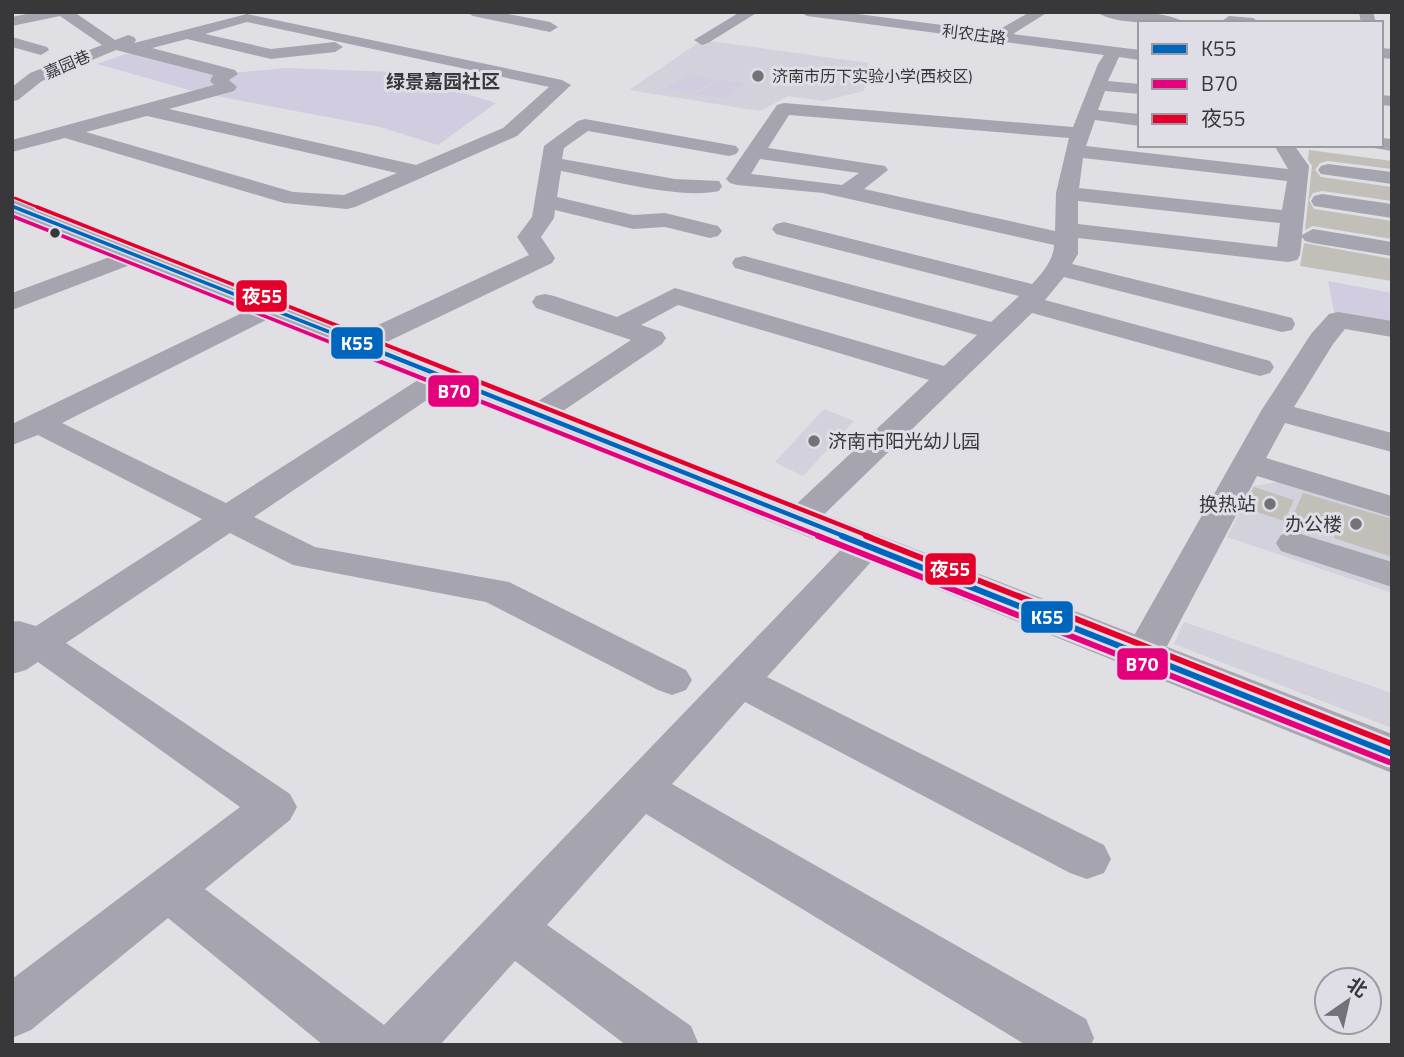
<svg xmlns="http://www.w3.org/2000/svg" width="1404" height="1057" viewBox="0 0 1404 1057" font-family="'Titillium Web','Noto Sans SC',sans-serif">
  <rect width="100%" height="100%" fill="#e0dfe4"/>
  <!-- built -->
  <g fill="#d3d1db">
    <polygon points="702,40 868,63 864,91 823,101 788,96 760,111 629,90"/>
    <polygon points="824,409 854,421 803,476 775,462"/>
    <polygon points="1310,477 1392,502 1392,593 1227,537 1253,486"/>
    <polygon points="1184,622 1392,693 1392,728 1174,644"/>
  </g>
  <!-- green -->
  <g fill="#d1cce0">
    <polygon points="140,49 231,73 286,68 395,72 496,103 438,145 380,127 200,93 97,64"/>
    <polygon points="688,75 716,79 692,92 663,89"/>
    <polygon points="719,80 745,84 725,98 696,94"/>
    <polygon points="1328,281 1392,293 1392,325 1335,316"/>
  </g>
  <!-- building -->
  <g fill="#c2bfb9">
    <polygon points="1309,150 1392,161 1392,169 1328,161 1320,163 1315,170 1321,177 1392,187 1392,201 1322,191 1313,193 1309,200 1314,209 1392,221 1392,239 1313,226 1305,230 1312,166 1308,160"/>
    <polygon points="1304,243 1392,259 1392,281 1300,266"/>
    <polygon points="1254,487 1294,500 1284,521 1243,507"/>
    <polygon points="1303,493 1392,519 1392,557 1334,538 1338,529 1293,515"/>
  </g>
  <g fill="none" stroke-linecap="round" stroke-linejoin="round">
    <!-- minor -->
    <g fill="#a6a4ae" fill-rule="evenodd">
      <path d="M36,12H74L115,40L128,35L134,37L136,40L134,43L247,14L562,80L571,85L517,136L355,207L347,209L284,203L65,138L12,152V140L214,85L210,81L213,75L116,50L42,81L18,100L12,101V87L30,73L102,45L60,16L12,26V17ZM247,22L549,87L503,128L416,165L169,109L234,91L237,87L229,80L238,74L235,70L152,48L187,39L271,59L335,52L343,47L335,42L271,49L205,34ZM147,116L397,173L344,195L293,192L86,132Z"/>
      <polygon points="466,12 497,12 550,22 558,27 550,32 473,16"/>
      <polygon points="740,12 758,12 708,43 702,45 694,40"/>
      <path d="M800,12H843L995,32L1030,12H1048L1013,34L1140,50V60L1119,57L1108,81L1140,84V94L1105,91L1098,110L1140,114V126L1095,120L1086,146L1288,169L1274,145H1294L1309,166L1302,235L1313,229L1392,242V256L1313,243L1305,241L1302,237L1300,255L1297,260L1288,262L1078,238V254L1072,264L1292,318L1295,324L1292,330L1282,332L1064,277L1045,300L1270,361L1274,367L1270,373L1260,376L1032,313L812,526L800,530L788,526L783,519L788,512L929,380L678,305L641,325L662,332L666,338L662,344L548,421L537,424L526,421L522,415L526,409L631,340L536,308L532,302L536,296L545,294L554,296L617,317L675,288L944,366L977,335L735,268L732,263L735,258L744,256L991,322L1019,296L776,234L772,229L776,224L784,222L1032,284C1042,274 1054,259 1054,245L823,193L737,185L730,183L726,179L777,105L784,103L1073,127L1098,64L1104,55L807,16ZM789,115L1069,138L1056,193L1055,231L864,189L888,170L885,166L768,148ZM1083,158L1287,181L1282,210L1079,188ZM760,159L859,173L842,185L751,174ZM1078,201L1280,223L1277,247L1078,224Z"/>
      <path d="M1097,12C1118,12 1170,10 1185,23C1164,23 1113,25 1097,12Z"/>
      <polygon points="1359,12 1373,12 1376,23 1361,23"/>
      <polygon points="1229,16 1253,18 1260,23 1219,23"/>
      <polygon points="12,37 47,47 49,50 41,55 12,47"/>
      <polygon points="1381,48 1392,49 1392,59 1381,58"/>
      <polygon points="1381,95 1392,96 1392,106 1381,105"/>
      <path d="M585,119L736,146L739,150L736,154L729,156L588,131L564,148L562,159L675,179L719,181L722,186L719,191C679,200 602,178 561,171L557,197L633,215L665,213L718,226L722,231L718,236L710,238L665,227L633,229L555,210L554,218L541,237L555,258L552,263L370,350L360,352L350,350L346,344L350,338L529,255L517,237L532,217L544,146L578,121Z"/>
      <polygon points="1381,138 1392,139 1392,151 1374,148 1372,145 1381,145"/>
      <polygon points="1328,164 1392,172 1392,184 1321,174 1318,170 1321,166"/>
      <polygon points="1322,194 1392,204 1392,218 1314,206 1311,201 1314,196"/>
      <polygon points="134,248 143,250 146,255 143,260 12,310 12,293"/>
      <polygon points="269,300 278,302 282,308 278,314 62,423 226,503 432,371 442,368 452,371 457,377 452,383 254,517 315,547 509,582 686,670 692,680 686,690 672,695 658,690 486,602 293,565 230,533 66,643 290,794 297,807 290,820 205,889 384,1025 853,537 866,534 879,537 884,545 879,553 767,677 1104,845 1111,859 1104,873 1087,879 1070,873 745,702 672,784 1086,1019 1094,1038 1091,1045 1026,1045 646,814 547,925 691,1026 699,1045 626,1045 515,961 440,1045 323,1045 168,918 31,1030 12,1038 12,979 240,807 38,662 26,670 12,674 12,622 19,621 36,626 202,519 38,435 12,445 12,424"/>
      <polygon points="1338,312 1392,321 1392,337 1345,329 1333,344 1294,407 1392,433 1392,452 1285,423 1266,458 1392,496 1392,517 1257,476 1157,665 1143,669 1129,665 1123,655 1261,411 1311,334 1329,314"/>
      <polygon points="1294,532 1392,562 1392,587 1281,551 1276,543 1281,535"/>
    </g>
    <!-- major -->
    <polygon fill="#a9a6b1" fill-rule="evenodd" points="12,199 1392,734 1392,773 12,215"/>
    <!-- bus-1-far3 casing -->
    <g stroke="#dfdde6" stroke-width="5">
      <polyline id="bus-1-far3" points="12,206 18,209"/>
    </g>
    <!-- bus-1-far2 casing -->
    <g stroke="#dfdde6" stroke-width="7">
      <polyline id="bus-1-far2" points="14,207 385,354"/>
    </g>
    <!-- bus-1-far1 casing -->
    <g stroke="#dfdde6" stroke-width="9">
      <polyline id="bus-1-far1" points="381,352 846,537"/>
    </g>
    <!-- bus-1 casing -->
    <g stroke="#dfdde6" stroke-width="11">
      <polyline id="bus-1" points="842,536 1392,754"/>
    </g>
    <!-- bus-2-far2 casing -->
    <g stroke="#dfdde6" stroke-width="7">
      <polyline id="bus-2-far2" points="12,216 360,354"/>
    </g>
    <!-- bus-2-far1 casing -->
    <g stroke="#dfdde6" stroke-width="9">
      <polyline id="bus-2-far1" points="356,352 822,537"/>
    </g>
    <!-- bus-2 casing -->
    <g stroke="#dfdde6" stroke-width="11">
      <polyline id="bus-2" points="818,536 1389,762"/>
    </g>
    <!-- bus-3-far3 casing -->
    <g stroke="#dfdde6" stroke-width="5">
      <polyline id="bus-3-far3" points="15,198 42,209"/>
    </g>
    <!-- bus-3-far2 casing -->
    <g stroke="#dfdde6" stroke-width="7">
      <polyline id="bus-3-far2" points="37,207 409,354"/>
    </g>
    <!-- bus-3-far1 casing -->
    <g stroke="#dfdde6" stroke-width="9">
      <polyline id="bus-3-far1" points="404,352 871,537"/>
    </g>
    <!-- bus-3 casing -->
    <g stroke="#dfdde6" stroke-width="11">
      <polyline id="bus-3" points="866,536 1392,744"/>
    </g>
    <!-- bus-1-far3 -->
    <use href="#bus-1-far3" stroke="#0065bd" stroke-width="2.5"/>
    <!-- bus-1-far2 -->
    <use href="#bus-1-far2" stroke="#0065bd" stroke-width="3.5"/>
    <!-- bus-1-far1 -->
    <use href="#bus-1-far1" stroke="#0065bd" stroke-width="4.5"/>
    <!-- bus-1 -->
    <use href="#bus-1" stroke="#0065bd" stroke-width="6"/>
    <!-- bus-2-far2 -->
    <use href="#bus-2-far2" stroke="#e5007d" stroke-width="3.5"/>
    <!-- bus-2-far1 -->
    <use href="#bus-2-far1" stroke="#e5007d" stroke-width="4.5"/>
    <!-- bus-2 -->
    <use href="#bus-2" stroke="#e5007d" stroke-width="6"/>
    <!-- bus-3-far3 -->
    <use href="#bus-3-far3" stroke="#e4002b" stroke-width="2.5"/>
    <!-- bus-3-far2 -->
    <use href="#bus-3-far2" stroke="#e4002b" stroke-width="3.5"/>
    <!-- bus-3-far1 -->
    <use href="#bus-3-far1" stroke="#e4002b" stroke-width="4.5"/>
    <!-- bus-3 -->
    <use href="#bus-3" stroke="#e4002b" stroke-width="6"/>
  </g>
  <!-- markers -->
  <g fill="#737276" stroke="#dfdde6" stroke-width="2.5">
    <circle cx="758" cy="76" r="7"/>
    <circle cx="814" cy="441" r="7"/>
    <circle cx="1270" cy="504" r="7"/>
    <circle cx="1356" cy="524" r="7"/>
  </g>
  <circle fill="#38383b" stroke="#dfdde6" stroke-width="2.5" cx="55" cy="233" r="6"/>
  <g text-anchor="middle" stroke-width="6" stroke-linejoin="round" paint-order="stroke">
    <!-- far-street labels -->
    <g font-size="16" fill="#38383b" stroke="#dfdde6">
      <text transform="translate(974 34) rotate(7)" y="6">利农庄路</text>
      <text transform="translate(67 64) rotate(-23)" y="6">嘉园巷</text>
    </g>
    <!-- far-poi labels -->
    <g font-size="16" fill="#38383b" stroke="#dfdde6" text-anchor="start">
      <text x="772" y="82">济南市历下实验小学(西校区)</text>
    </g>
    <!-- far-quarter labels -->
    <g font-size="19" font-weight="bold" fill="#38383b" stroke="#dfdde6">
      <text x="443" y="88">绿景嘉园社区</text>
    </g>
    <!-- poi labels -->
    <g font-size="19" fill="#38383b" stroke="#dfdde6" text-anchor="end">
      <text x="828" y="448" text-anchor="start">济南市阳光幼儿园</text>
      <text x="1256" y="511">换热站</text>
      <text x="1342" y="531">办公楼</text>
    </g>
  </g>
  <g stroke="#dfdde6" stroke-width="2.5">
    <rect x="235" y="279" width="53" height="34" rx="7" fill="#e4002b"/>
    <rect x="330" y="326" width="54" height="34" rx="7" fill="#0065bd"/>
    <rect x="427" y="374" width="53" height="34" rx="7" fill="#e5007d"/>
    <rect x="924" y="552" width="53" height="34" rx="7" fill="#e4002b"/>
    <rect x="1020" y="600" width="54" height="34" rx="7" fill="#0065bd"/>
    <rect x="1116" y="647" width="53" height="34" rx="7" fill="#e5007d"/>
  </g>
  <g font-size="19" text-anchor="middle" font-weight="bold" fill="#fff">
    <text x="262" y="303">夜55</text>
    <text x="357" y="350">K55</text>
    <text x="454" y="398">B70</text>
    <text x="950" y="576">夜55</text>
    <text x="1047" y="624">K55</text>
    <text x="1142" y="671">B70</text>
  </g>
  <!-- border -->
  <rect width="1404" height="1057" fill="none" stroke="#38383b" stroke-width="28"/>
  <!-- legend -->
  <rect x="1138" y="21" width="245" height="126" fill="#dfdde6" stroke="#9c9ba2" stroke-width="2"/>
  <rect x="1152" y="44" width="35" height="10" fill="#0065bd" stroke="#9c9ba2" stroke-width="2"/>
  <text x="1201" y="56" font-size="21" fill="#38383b">K55</text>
  <rect x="1152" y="79" width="35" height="10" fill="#e5007d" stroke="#9c9ba2" stroke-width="2"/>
  <text x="1201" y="91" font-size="21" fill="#38383b">B70</text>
  <rect x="1152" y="114" width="35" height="10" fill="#e4002b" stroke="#9c9ba2" stroke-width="2"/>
  <text x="1201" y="126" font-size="21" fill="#38383b">夜55</text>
  <!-- north arrow -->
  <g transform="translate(1348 1001) rotate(34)"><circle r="33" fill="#dfdde6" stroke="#9c9ba2" stroke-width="2"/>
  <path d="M0-5L12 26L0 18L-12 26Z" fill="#737276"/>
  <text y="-10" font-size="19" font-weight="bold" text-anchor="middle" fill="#38383b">北</text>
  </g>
</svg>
